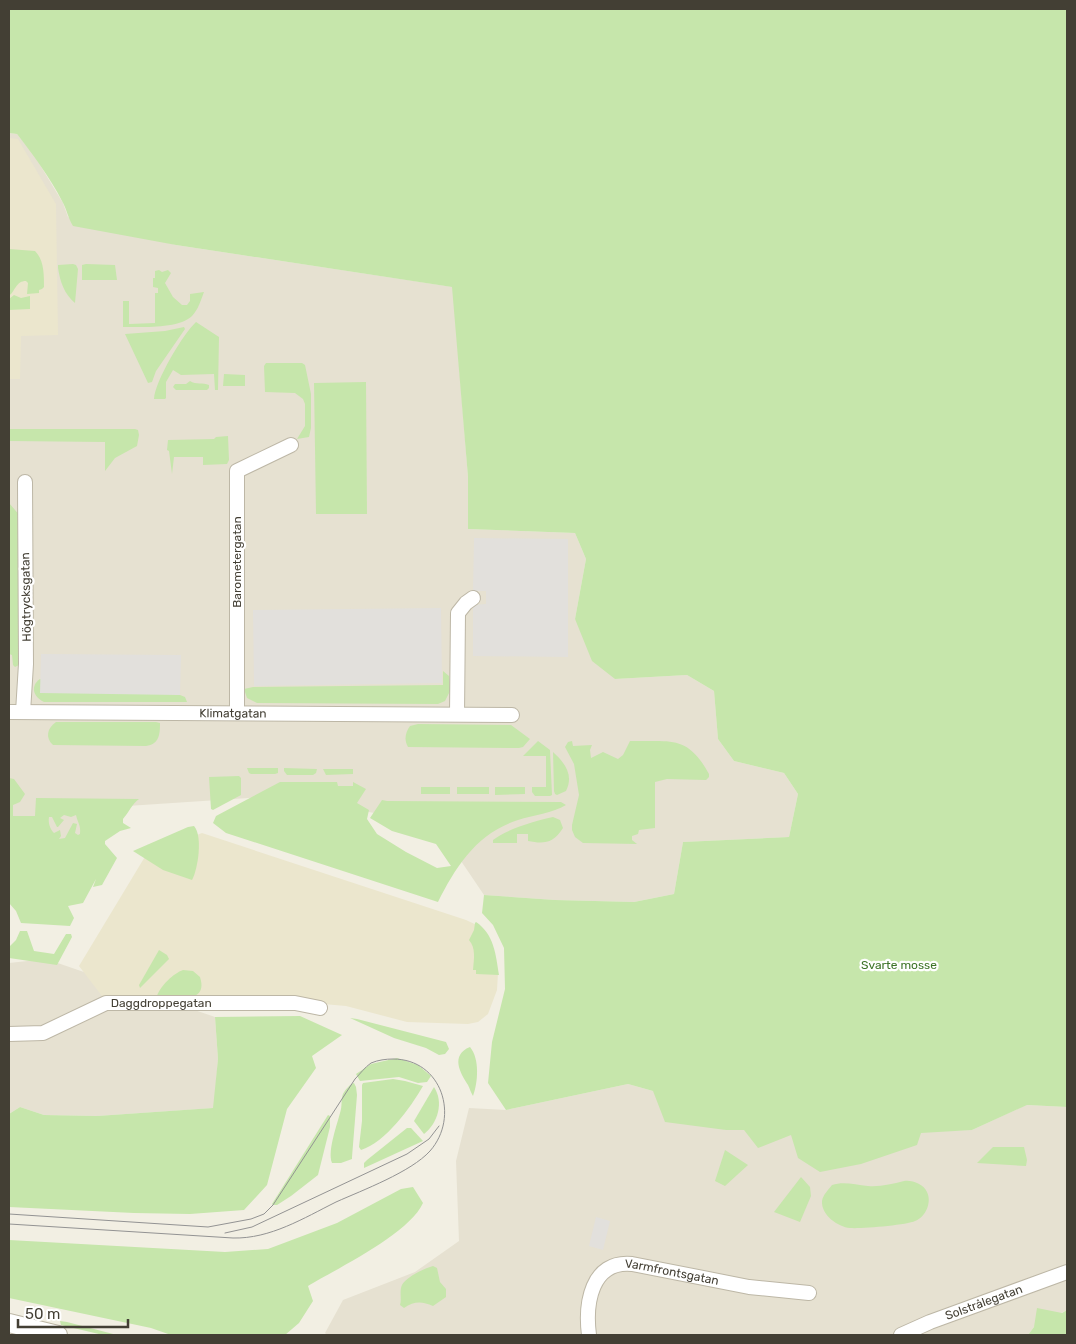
<svg xmlns="http://www.w3.org/2000/svg" width="1076" height="1344" viewBox="0 0 1076 1344" font-family="Rubik,sans-serif">
  <rect width="100%" height="100%" fill="#f2efe3"/>
  <!-- residential -->
  <g fill="#e6e1d1">
    <polygon points="9,133 17,134 34,155 63,203 68,217 176,245 453,287 468,477 468,529 575,533 586,559 575,619 615,679 687,675 714,691 718,739 734,761 784,773 798,794 789,837 683,842 674,894 634,902 555,900 484,895 436,824 279,796 112,807 98,840 9,841"/>
    <polygon points="46,959 215,1017 218,1059 214,1108 97,1116 44,1115 20,1107 9,1114 9,963"/>
    <polygon points="628,1084 653,1091 726,1130 744,1130 791,1134 972,1130 1026,1105 1067,1107 1067,1310 1034,1327 1028,1335 327,1335 325,1333 343,1300 415,1272 459,1241 456,1161 469,1108 506,1110"/>
  </g>
  <!-- education -->
  <g fill="#ebe6cd">
    <polygon points="9,138 18,139 56,204 58,335 21,336 20,379 9,379"/>
    <polygon points="202,833 466,920 481,927 498,973 497,990 488,1014 478,1022 468,1024 407,1022 346,1006 289,1001 211,1001 102,996 79,966 146,855"/>
  </g>
  <!-- green -->
  <g fill="#c6e6ab" fill-rule="evenodd">
    <path d="M9,9H1067V1107L1027,1105L972,1130L921,1133L917,1145L861,1164L820,1172L798,1158L791,1135L758,1148L744,1130H726L665,1122L653,1091L628,1084L506,1110L488,1083L492,1042L505,989L504,948L493,925L482,913L484,895L555,900L634,902L674,894L683,842L789,837L798,794L784,773L734,761L718,739L714,691L687,675L615,679L592,661L575,619L586,559L575,533L468,529V477L452,287L176,245L73,226C68,218 67,210 62,201C51,179 32,153 17,134L9,133Z"/>
    <path d="M9,249L35,251C44,260 44,274 44,287L42,289L39,290V293L27,294L28,283L26,281C16,281 16,290 9,296Z"/>
    <path d="M73,264L76,265L78,269L75,303C64,294 60,281 58,268V265Z"/>
    <polygon points="86,264 115,265 117,280 82,280 82,265"/>
    <path d="M159,270L162,272L168,270L171,273L165,283L173,297L182,305H187L190,301V294L204,292C201,300 198,310 192,316C179,329 140,327 123,327V301H129V324L155,323V293H158V288L153,287V278H155V271Z"/>
    <polygon points="14,295 21,298 30,296 30,309 9,310 9,299"/>
    <path d="M196,322L219,337L218,390H215L214,374L181,375L173,370L166,382V398L165,399H154C155,381 183,334 196,322Z"/>
    <polygon points="184,327 185,329 156,371 152,382 148,383 125,334 165,331"/>
    <polygon points="266,363 302,363 305,365 311,394 311,428 309,437 297,439 305,426 305,404 303,399 295,393 265,392 264,366"/>
    <polygon points="224,374 245,375 245,386 223,386"/>
    <path d="M190,381C196,385 203,382 209,385V388L207,390H176L173,387L175,384H186Z"/>
    <polygon points="366,382 367,514 316,514 314,383"/>
    <polygon points="9,429 135,429 138,430 139,435 137,446 115,458 105,471 105,442 9,441"/>
    <polygon points="228,436 229,460 227,464 203,465 203,457 174,457 172,474 169,451 167,450 168,440 214,439 216,437"/>
    <polygon points="9,503 21,517 19,665 15,667 13,665 12,655 9,654"/>
    <polygon points="443,671 449,676 450,691 445,701 438,704 257,703 247,698 244,689 253,687 443,685"/>
    <path d="M40,679L180,695L185,697L187,702H44C33,697 30,686 40,679Z"/>
    <path d="M56,722H156L160,723C160,735 159,744 146,746L53,745C45,738 47,728 56,722Z"/>
    <path d="M418,724L511,725L530,739L523,747L519,748L408,747C404,740 405,733 410,726Z"/>
    <polygon points="538,741 550,750 552,795 550,796 535,796 532,792 532,787 546,787 546,756 523,756"/>
    <path d="M572,741L573,746L592,745L590,750L591,758L603,752L618,759L623,755L630,741C671,742 687,734 709,774V777L706,780L667,779L655,782V828L639,830L638,834L632,836V840L637,844L583,843L575,837L572,830V825L579,795L574,764L565,747L568,742Z"/>
    <path d="M553,752C565,763 574,775 566,791L557,795L555,794L554,791Z"/>
    <polygon points="247,768 278,768 278,773 275,774 251,774 249,773"/>
    <polygon points="284,768 317,769 316,773 313,775 287,775 284,771"/>
    <polygon points="323,769 353,769 353,774 326,775"/>
    <polygon points="239,776 241,778 241,795 213,810 211,809 209,777"/>
    <path d="M9,778L14,779L25,794L20,802L13,805V816H35L36,798H38L139,799C132,804 129,812 123,819V823L131,828L120,831L105,841V844L117,858L102,885L93,887L96,879L83,903L68,906L74,918L70,926L21,923L16,911L9,903ZM64,815L71,817L76,815C78,824 81,825 80,834L78,835L75,833L77,824L73,823L65,838L59,839L61,836L60,830L54,833C50,829 48,823 49,817H52L57,827H58L64,820L60,818Z"/>
    <path d="M280,782H337L338,786H353V782L366,789L357,803L369,810L367,819L377,834L406,852L437,868L451,866L436,844L392,831L370,818L382,800L387,801L561,802L566,805C553,813 533,815 518,820C477,833 456,866 438,902L226,833L213,823L216,816Z"/>
    <rect x="421" y="787" width="29" height="7"/>
    <rect x="457" y="787" width="32" height="7"/>
    <polygon points="495,787 525,787 525,794 495,795"/>
    <path d="M553,817L560,820L563,828C553,844 543,844 528,841V834H517V843H493V840C505,830 537,820 553,817Z"/>
    <path d="M194,826C203,836 198,869 192,880L163,870L133,851L188,827Z"/>
    <path d="M476,922C494,934 496,955 499,975L476,974V970H473C474,959 476,948 469,940L474,930L475,923Z"/>
    <polygon points="20,931 27,931 34,951 54,954 66,934 71,934 72,937 57,965 9,958 9,947 16,940"/>
    <polygon points="159,950 167,955 169,959 140,988 139,985"/>
    <path d="M183,970L193,971L200,977C209,1005 175,997 158,997L157,996C160,986 174,973 183,970Z"/>
    <polygon points="300,1016 342,1035 312,1056 316,1068 287,1109 267,1185 244,1210 190,1214 134,1213 9,1207 9,1114 20,1107 44,1115 97,1116 213,1108 218,1059 215,1017"/>
    <polygon points="350,1018 357,1019 446,1042 449,1049 445,1054 439,1055 426,1048 394,1038"/>
    <path d="M470,1047C480,1059 478,1083 473,1096C471,1093 470,1089 468,1085C460,1073 450,1055 470,1047Z"/>
    <polygon points="397,1058 418,1065 431,1076 427,1082 418,1083 399,1077 360,1081 356,1074 371,1064"/>
    <path d="M393,1079L405,1081L423,1086C411,1107 385,1143 361,1150L359,1147L362,1121V1085L363,1083Z"/>
    <path d="M354,1083L356,1087L357,1095L352,1157V1159L341,1163H332C327,1150 338,1123 341,1109C342,1105 341,1098 343,1094C345,1090 350,1084 354,1083Z"/>
    <path d="M434,1087C444,1102 438,1123 424,1134L414,1121Z"/>
    <polygon points="328,1115 330,1116 330,1127 318,1175 291,1196 277,1205 273,1205 272,1204"/>
    <polygon points="407,1128 411,1128 423,1141 364,1168 364,1163 367,1160"/>
    <polygon points="993,1147 1024,1147 1027,1160 1026,1166 977,1163"/>
    <polygon points="725,1150 748,1165 725,1186 715,1181"/>
    <polygon points="801,1177 810,1187 811,1196 800,1222 774,1212"/>
    <path d="M904,1181C913,1180 923,1184 927,1192C932,1202 926,1217 915,1221C907,1225 860,1229 850,1228C838,1227 821,1215 822,1201C823,1195 828,1190 832,1185C844,1181 855,1185 868,1186C880,1187 892,1184 904,1181Z"/>
    <path d="M413,1187L423,1203C409,1234 338,1268 308,1286L313,1301L299,1323L285,1335H171L151,1328L9,1298V1240L225,1252L268,1249L337,1223L401,1189Z"/>
    <path d="M433,1266L437,1268L440,1282L446,1289V1297L433,1306C422,1301 414,1301 404,1308L400,1305C402,1299 399,1291 402,1285C406,1277 425,1268 433,1266Z"/>
    <polygon points="1037,1308 1062,1313 1067,1310 1067,1335 1028,1335 1034,1327"/>
    <polygon points="60,1321 67,1322 117,1335 103,1335 61,1325"/>
  </g>
  <!-- parking -->
  <g fill="#e2e0dc">
    <polygon points="474,538 568,539 568,657 473,656 473,605 486,604 486,591 473,591"/>
    <polygon points="441,608 442,683 254,686 253,610"/>
    <polygon points="41,654 181,655 180,695 40,693"/>
    <polygon points="596,1217 610,1221 603,1250 589,1246"/>
  </g>
  <g fill="none" stroke-linecap="round" stroke-linejoin="round">
    <!-- minor casing -->
    <g stroke="#bdb7a6" stroke-width="16">
      <g id="minor">
        <path id="s1" d="M9,712L512,715"/>
        <polyline points="23,712 26,664 25,482"/>
        <polyline points="237,713 237,471 291,445"/>
        <polyline points="457,714 458,613 466,603 473,598"/>
        <path id="s2" d="M9,1034L43,1033L106,1003H295L320,1008"/>
        <path id="s3" d="M589,1335C585,1304 591,1260 632,1264L749,1287L809,1293"/>
        <path id="s4" d="M901,1335L930,1322L1067,1272"/>
      </g>
    </g>
    <!-- tertiary casing -->
    <g stroke="#bdb7a6" stroke-width="20">
      <polyline id="tertiary" points="9,1323 58,1335"/>
    </g>
    <!-- minor -->
    <use href="#minor" stroke="#fff" stroke-width="14"/>
    <!-- tertiary -->
    <use href="#tertiary" stroke="#fff" stroke-width="18"/>
    <!-- tram -->
    <g stroke="#939393" stroke-width="1">
      <path d="M9,1214L208,1227L251,1219L264,1214L273,1205L355,1079C360,1074 365,1067 371,1063C378,1060 386,1059 393,1059C442,1059 460,1117 430,1151C411,1172 363,1190 336,1202C304,1218 270,1239 233,1238L9,1224"/>
      <polyline points="225,1233 252,1227 407,1154 429,1139 439,1126"/>
    </g>
  </g>
  <g text-anchor="middle" stroke-width="4.5" stroke-linejoin="round" paint-order="stroke">
    <!-- street labels -->
    <g font-size="12" fill="#433f34" stroke="#fff">
      <text transform="translate(237 562) rotate(-90)" y="4">Barometergatan</text>
      <text transform="translate(26 597) rotate(-91)" y="4">Högtrycksgatan</text>
      <text dy="4" stroke="none"><textPath href="#s1" startOffset="224">Klimatgatan</textPath></text>
      <text dy="4" stroke="none"><textPath href="#s2" startOffset="159">Daggdroppegatan</textPath></text>
      <text dy="4" stroke="none"><textPath href="#s3" startOffset="138">Varmfrontsgatan</textPath></text>
      <text dy="4" stroke="none"><textPath href="#s4" startOffset="89">Solstrålegatan</textPath></text>
    </g>
    <!-- park labels -->
    <g font-size="12" fill="#3d7428" stroke="#fff">
      <text x="899" y="969">Svarte mosse</text>
    </g>
  </g>
  <!-- border -->
  <rect width="1076" height="1344" fill="none" stroke="#433f34" stroke-width="20"/>
  <!-- scale -->
  <path d="M18 1319v8h110v-8" fill="none" stroke="#433f34" stroke-width="2.5"/>
  <text x="25" y="1319" font-size="15" fill="#433f34" stroke="#ffffff" stroke-width="4" paint-order="stroke">50 m</text>
</svg>
